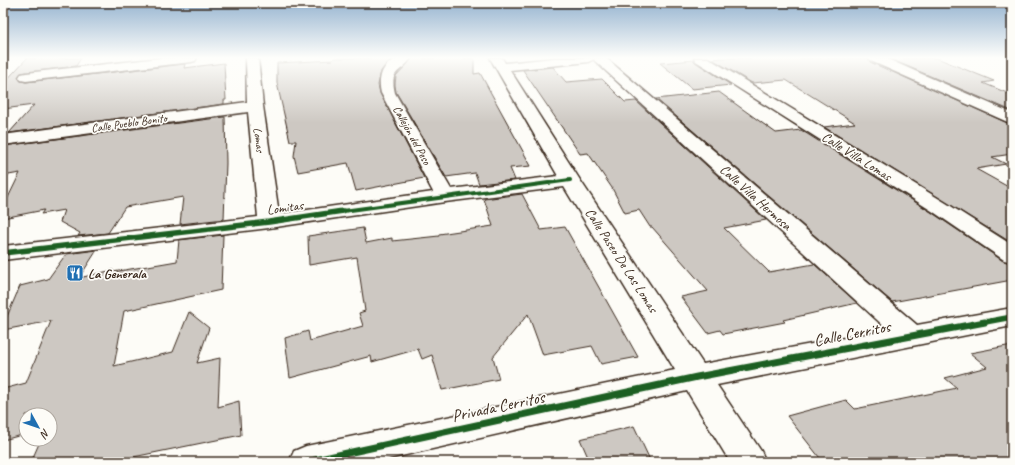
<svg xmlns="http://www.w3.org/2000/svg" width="1015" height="465" viewBox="0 0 1015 465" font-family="Caveat,sans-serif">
  <rect width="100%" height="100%" fill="#fdfcf7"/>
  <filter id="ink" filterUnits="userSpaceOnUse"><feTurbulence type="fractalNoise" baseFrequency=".025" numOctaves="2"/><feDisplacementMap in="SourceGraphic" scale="8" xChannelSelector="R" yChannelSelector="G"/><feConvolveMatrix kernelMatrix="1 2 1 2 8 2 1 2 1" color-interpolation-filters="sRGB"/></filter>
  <g filter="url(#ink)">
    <!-- building -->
    <g fill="#cdc8c2" stroke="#3b2a1e">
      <polygon points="27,58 81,58 76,66 21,73 18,78 21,81 26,82 185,64 184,68 224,63 226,100 224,100 224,104 9,133 34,105 3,109 3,84"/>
      <polygon points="334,58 396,58 390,61 381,71 378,85 380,93 424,178 356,191 348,163 298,172 294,156 296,141 290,141 277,83 277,63 333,60"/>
      <polygon points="412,58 474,58 474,74 480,73 531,166 510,168 515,180 479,184 475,173 446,177 396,92 395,85 396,76"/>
      <polygon points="723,58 868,58 870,62 1012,125 1012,154 992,157 1006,164 976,169 1012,189 1012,243 824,127 855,123 786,80 752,83 712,59"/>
      <polygon points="888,58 937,58 994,81 983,83 1012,95 1012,111"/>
      <polygon points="694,60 695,62 731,85 692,89 660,63"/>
      <polygon points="553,67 566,82 602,79 625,102 636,101 766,220 724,228 769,272 814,264 857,303 783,320 785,322 723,334 720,330 708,333 681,297 708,291 652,227 650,227 639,210 625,213 612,188 588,153 580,154 523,70"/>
      <polygon points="719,92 776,133 801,130 931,212 1003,261 1012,263 1012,280 892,302 656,99"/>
      <polygon points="225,117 226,163 224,219 180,224 183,197 125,207 108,233 78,236 80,233 60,222 64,210 41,214 44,210 3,218 3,208 20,173 3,176 3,146"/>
      <polygon points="522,194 541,230 565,227 638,357 601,364 592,346 543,355 528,314 493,357 499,379 442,390 432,355 422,359 418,349 372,362 371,356 290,378 285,338 308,331 310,341 363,326 359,313 365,311 357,257 309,265 308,236 363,228 366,243 392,238 392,241 439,236 439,234 493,226 484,199"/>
      <polygon points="223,235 221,290 124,311 114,366 173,352 189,312 209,328 197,363 220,358 218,407 239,401 241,435 109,462 31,462 41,439 50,439 50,415 26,415 26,434 3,440 3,389 26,383 51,321 3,330 3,326 20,286 48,279 66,254 97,250 79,278 113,270 113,272 177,261 179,240"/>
      <polygon points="1012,345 1012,462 823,462 787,416 846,400 855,409 957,388 945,378 987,367 970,353"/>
      <polygon points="634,426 651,462 590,462 580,439"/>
    </g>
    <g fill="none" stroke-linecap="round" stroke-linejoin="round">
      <!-- street casing -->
      <g stroke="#3b2a1e" stroke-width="3">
        <g id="street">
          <polygon points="160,58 197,58 195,61 191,62 26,81 21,80 19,77 21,74 26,73"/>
          <path d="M246,58H258L263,106L279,214L433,192L381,93C376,71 389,55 411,58C401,74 389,69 395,93L451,189L558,176L490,58H502L505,63L554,58H606L917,325L1012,308V326L717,385L761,451L766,462H730L687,391L375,462H289L294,451L306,446L675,370L564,187L445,202L269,228L3,260V246L258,217L248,112L3,145V135L247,102ZM594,59L595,61L888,330L703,364L580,180L510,70L588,62Z"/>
          <polygon points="694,58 708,58 946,203 1012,245 1012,262 1004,260 932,211 696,61"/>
          <polygon points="869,58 885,58 1012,113 1012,124 871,61"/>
        </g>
      </g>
      <!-- street -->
      <use href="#street" fill="#fdfcf7" fill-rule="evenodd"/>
      <!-- cycleway-far2 casing -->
      <g stroke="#fdfcf7" stroke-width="6">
        <polyline id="cycleway-far2" points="336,212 570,180"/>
      </g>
      <!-- cycleway-far1 casing -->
      <g stroke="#fdfcf7" stroke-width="8">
        <g id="cycleway-far1">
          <polyline points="3,253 269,222 343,211"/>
          <polyline points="980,323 1012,317"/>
        </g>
      </g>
      <!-- cycleway casing -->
      <g stroke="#fdfcf7" stroke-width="10">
        <polyline id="cycleway" points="306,462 697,377 985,322"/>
      </g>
      <!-- cycleway-far2 -->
      <use href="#cycleway-far2" stroke="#1b5e20" stroke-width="4"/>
      <!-- cycleway-far1 -->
      <use href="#cycleway-far1" stroke="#1b5e20" stroke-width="5.5"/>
      <!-- cycleway -->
      <use href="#cycleway" stroke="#1b5e20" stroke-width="7"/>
    </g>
  </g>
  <!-- sky -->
  <linearGradient id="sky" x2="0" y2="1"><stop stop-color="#96b4d0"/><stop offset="0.47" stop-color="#fefefb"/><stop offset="1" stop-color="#fefefb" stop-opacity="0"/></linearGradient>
  <rect width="1015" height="123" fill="url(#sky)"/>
  <!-- icons -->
  <defs>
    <g id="restaurant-square" transform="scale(0.9)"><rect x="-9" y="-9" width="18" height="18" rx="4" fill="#1f6fb2" stroke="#fdfcf7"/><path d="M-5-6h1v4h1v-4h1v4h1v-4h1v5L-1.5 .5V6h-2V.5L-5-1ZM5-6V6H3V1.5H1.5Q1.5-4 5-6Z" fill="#fff"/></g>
  </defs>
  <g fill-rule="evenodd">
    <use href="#restaurant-square" x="75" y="273"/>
  </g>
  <g text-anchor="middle" stroke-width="3.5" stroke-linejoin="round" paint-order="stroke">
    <!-- far-street labels -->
    <g font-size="12" fill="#3b2a1e" stroke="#fdfcf7">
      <text transform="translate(129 123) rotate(-8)" y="4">Calle Pueblo Bonito</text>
      <text transform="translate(412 135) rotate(61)" y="4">Callejón del Peso</text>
      <text transform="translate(259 140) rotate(83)" y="4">Lomas</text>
    </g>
    <!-- street labels -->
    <g font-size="14" fill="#3b2a1e" stroke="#fdfcf7">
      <text transform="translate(857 156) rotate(32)" y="5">Calle Villa Lomas</text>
      <text transform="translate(756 197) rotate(42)" y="5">Calle Villa Hermosa</text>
      <text transform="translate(285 207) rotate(-8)" y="5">Lomitas</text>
      <text transform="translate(622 260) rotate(57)" y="5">Calle Paseo De Las Lomas</text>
    </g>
    <!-- poi labels -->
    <g font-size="14" font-weight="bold" fill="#3b2a1e" stroke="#fdfcf7" text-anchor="start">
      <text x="88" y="278">La Generala</text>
    </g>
    <!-- near-street labels -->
    <g font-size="17" fill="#3b2a1e" stroke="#fdfcf7">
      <text transform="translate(852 333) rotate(-11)" y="6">Calle Cerritos</text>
      <text transform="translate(498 406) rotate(-12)" y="6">Privada Cerritos</text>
    </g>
  </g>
  <!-- margin -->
  <rect width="1015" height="465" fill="none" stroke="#fdfcf7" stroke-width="16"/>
  <rect x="8" y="8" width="999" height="449" fill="none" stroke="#3b2a1e" stroke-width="1.5" filter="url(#ink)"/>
  <!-- north arrow -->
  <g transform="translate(38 427) rotate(130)"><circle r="19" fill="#fdfcf7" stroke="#afa8a0"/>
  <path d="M0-3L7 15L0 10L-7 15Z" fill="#1f6fb2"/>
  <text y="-6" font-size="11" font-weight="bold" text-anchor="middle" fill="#3b2a1e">N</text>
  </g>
</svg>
